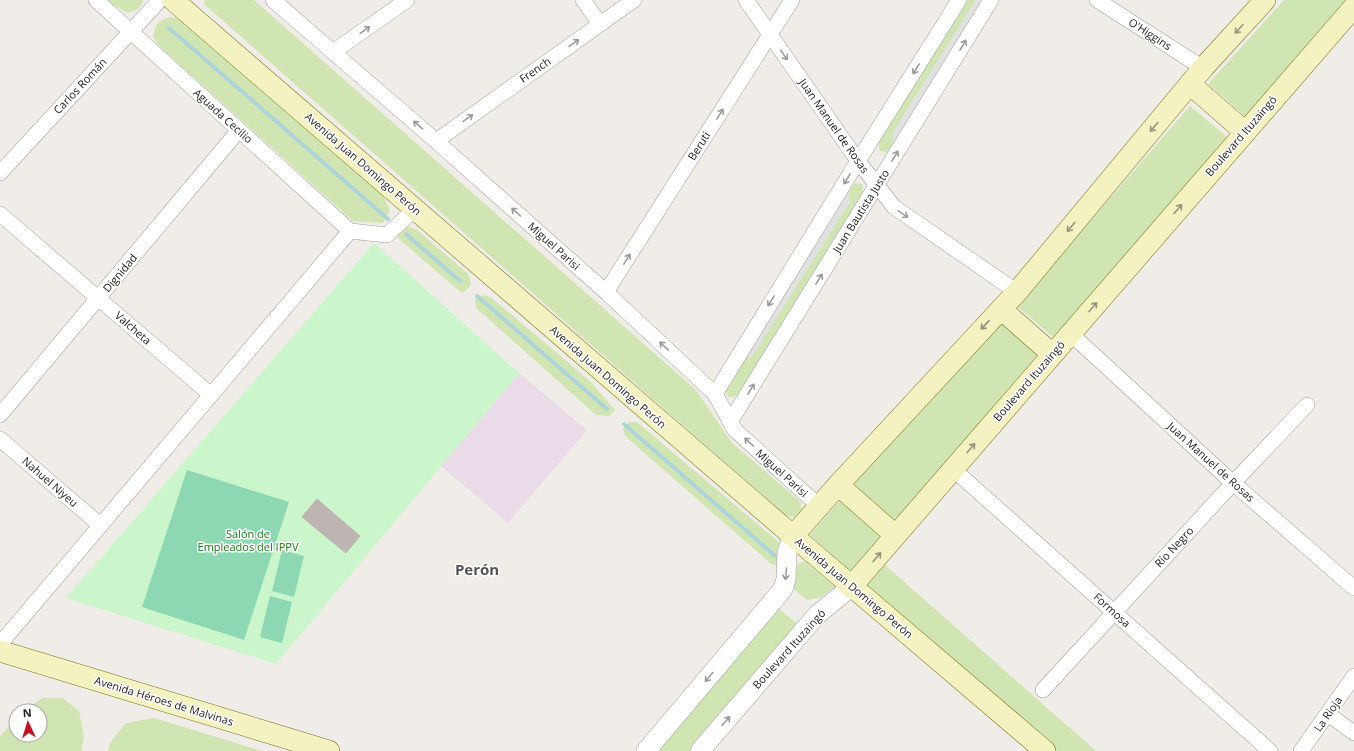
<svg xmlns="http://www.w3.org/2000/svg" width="1354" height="751" viewBox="0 0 1354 751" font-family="'Open Sans',sans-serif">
  <rect width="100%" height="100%" fill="#f0ede8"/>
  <!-- industrial -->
  <polygon fill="#e9dbe7" points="519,373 587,430 508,523 441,466"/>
  <!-- grass -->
  <g fill="#d1e5b3">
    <path d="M108,0H143C142,9 134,11 127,13L115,6Z"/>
    <polygon points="204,0 254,0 696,390 732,443 801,502 801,510 794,517 786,516 205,5"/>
    <polygon points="968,0 976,0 892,134 894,143 887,152 880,151 879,147 879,141"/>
    <polygon points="1284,0 1350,0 1246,117 1208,84"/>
    <path d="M170,17L181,19L382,193L390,210L383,223L353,221L158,45L153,36C156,23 157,21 170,17Z"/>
    <polygon points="1190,106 1227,137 1054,338 1017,306"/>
    <polygon points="855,183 862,184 863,189 863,195 738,394 734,397 728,397 726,392 727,386 850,202 848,193"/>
    <polygon points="406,226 416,229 468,274 470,278 471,285 463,293 457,289 399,239 396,234"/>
    <polygon points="484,295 492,298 591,382 615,410 609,416 596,415 476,308 475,299"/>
    <polygon points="1002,323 1038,354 895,522 852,486"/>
    <polygon points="629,422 637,422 781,544 783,548 776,565 771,564 625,436 623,428"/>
    <polygon points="840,501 881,536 851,571 810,535"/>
    <polygon points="804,561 835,587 821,597 807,600 791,587 798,564"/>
    <polygon points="884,564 1096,751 1057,751 866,584"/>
    <polygon points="778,608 799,625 693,751 659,751"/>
    <polygon points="42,698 63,698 79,711 84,737 81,751 0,751 0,736 16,718 16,735 40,735 40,711 24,711"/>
    <polygon points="154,718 262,751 108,751 110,743 126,723"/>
  </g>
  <!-- park -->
  <polygon fill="#cbf5ca" points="374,243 519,373 276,664 66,598"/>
  <!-- pitch -->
  <g fill="#8dd8b3">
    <polygon points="187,470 289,502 244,640 142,607"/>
    <polygon points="282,550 304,556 294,597 272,591"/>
    <polygon points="270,596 292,602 282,643 260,637"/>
  </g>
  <!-- parking -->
  <g fill="#e1e1e1">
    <polygon points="976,0 983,0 894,143 892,134"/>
    <polygon points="848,193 850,202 751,358 744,359"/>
  </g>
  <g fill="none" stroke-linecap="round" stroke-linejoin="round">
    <!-- stream -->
    <g stroke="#add4da" stroke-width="4">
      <polyline points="169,28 388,219"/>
      <polyline points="406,234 460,281"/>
      <polyline points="477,296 607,409"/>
      <polyline points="624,424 775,556"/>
    </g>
  </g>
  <!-- building -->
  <polygon fill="#bdb5b1" stroke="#c1b3ab" points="317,499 360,536 346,553 302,517"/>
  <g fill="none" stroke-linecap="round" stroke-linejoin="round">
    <!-- minor casing -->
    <g stroke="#9e9e9e" stroke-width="16">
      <g id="minor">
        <polyline points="96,0 350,231"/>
        <polyline points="273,0 436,141 606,292 715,394 735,430 819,506"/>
        <polyline points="583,0 600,24"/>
        <polyline points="746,0 858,161 894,207 1017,292"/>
        <polyline points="1097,0 1203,68"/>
        <polyline points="333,52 407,0"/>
        <polyline points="436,141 634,0"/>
        <polyline points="0,173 160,0"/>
        <polyline points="0,214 211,395"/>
        <polyline points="606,292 792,0"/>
        <polyline points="1070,333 1233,483 1354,588"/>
        <polyline points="715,394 858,161 959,0"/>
        <polyline points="0,415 239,130"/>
        <polyline points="730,422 991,0"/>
        <polyline points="0,439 100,525"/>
        <polyline points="953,469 1270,751"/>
        <polyline points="0,644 350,231 387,235 415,209"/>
        <polyline points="1043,690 1233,483 1307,405"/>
        <polyline points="1328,714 1354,733"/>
        <polyline points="1301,751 1354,676"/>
      </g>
    </g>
    <!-- tertiary casing -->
    <g stroke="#9e9e9e" stroke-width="20">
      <g id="tertiary">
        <polyline points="646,751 783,589 786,579 787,552 793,536"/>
        <polyline points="700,751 817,615 851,587"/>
      </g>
    </g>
    <!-- secondary casing -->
    <g stroke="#70700f" stroke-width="22">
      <g id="secondary">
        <polyline points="173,0 793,536 1045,751"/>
        <polyline points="1190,84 1245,132"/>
        <polyline points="1001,309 1052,354"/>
        <polyline points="838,485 895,535"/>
        <polyline points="793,536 838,485 1017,292 1203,68 1265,0"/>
        <polyline points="851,587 1354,7"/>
        <polyline points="0,651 329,751"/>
      </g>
    </g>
    <!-- minor -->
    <use href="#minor" stroke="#fff" stroke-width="15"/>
    <!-- tertiary -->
    <use href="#tertiary" stroke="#fff" stroke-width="19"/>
    <!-- secondary -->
    <use href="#secondary" stroke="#f5f2c2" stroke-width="21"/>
  </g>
  <!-- one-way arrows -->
  <defs><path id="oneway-shaft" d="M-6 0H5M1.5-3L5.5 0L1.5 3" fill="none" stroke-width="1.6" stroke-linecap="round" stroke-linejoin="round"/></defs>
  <g stroke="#96947a">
    <use href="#oneway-shaft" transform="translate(1239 29) rotate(132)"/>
    <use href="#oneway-shaft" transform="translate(1154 127) rotate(130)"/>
    <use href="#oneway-shaft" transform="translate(1178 209) rotate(-49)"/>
    <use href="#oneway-shaft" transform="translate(1071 227) rotate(130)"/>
    <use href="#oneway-shaft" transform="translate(1093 307) rotate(-49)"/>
    <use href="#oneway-shaft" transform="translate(985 325) rotate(133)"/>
    <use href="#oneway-shaft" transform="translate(971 448) rotate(-49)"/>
    <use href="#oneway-shaft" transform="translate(877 557) rotate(-49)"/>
  </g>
  <g stroke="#9b9b9b">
    <use href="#oneway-shaft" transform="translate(365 30) rotate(-35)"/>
    <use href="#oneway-shaft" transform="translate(574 43) rotate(-35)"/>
    <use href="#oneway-shaft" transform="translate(963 45) rotate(-59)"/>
    <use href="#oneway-shaft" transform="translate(784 55) rotate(55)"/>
    <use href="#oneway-shaft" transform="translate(916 69) rotate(122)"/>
    <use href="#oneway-shaft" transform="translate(720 114) rotate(-58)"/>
    <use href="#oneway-shaft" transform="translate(468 118) rotate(-35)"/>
    <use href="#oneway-shaft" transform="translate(418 125) rotate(-139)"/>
    <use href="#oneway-shaft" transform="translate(895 156) rotate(-59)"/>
    <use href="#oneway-shaft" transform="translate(847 179) rotate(122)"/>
    <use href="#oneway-shaft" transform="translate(516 212) rotate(-138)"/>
    <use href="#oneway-shaft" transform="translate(903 214) rotate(34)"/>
    <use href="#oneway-shaft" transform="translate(627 259) rotate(-58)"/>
    <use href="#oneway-shaft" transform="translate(819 279) rotate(-58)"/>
    <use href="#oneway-shaft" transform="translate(771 301) rotate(122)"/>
    <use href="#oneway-shaft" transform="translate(664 346) rotate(-137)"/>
    <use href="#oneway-shaft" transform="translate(751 389) rotate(-58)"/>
    <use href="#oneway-shaft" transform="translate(749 442) rotate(-138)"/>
    <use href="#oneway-shaft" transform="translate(786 574) rotate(95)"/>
    <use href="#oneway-shaft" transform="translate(709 677) rotate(130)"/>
    <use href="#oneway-shaft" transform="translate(726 721) rotate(-49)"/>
  </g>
  <g text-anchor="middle" stroke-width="3" stroke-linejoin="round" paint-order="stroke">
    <!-- street labels -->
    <g font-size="11" fill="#212121" stroke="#fff">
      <text transform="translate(1150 34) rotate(33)" y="4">O'Higgins</text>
      <text transform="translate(535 70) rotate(-35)" y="4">French</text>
      <text transform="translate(80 86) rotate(-47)" y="4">Carlos Román</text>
      <text transform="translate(223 116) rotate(42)" y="4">Aguada Cecilio</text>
      <text transform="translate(834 126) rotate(55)" y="4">Juan Manuel de Rosas</text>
      <text transform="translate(1241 136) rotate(-49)" y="4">Boulevard Ituzaingó</text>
      <text transform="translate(699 146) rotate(-58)" y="4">Beruti</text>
      <text transform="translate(363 164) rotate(41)" y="4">Avenida Juan Domingo Perón</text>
      <text transform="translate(861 211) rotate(-58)" y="4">Juan Bautista Justo</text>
      <text transform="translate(554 246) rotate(42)" y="4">Miguel Parisi</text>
      <text transform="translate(120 273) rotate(-50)" y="4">Dignidad</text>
      <text transform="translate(133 328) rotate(41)" y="4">Valcheta</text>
      <text transform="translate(608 377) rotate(41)" y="4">Avenida Juan Domingo Perón</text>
      <text transform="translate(1029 381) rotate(-49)" y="4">Boulevard Ituzaingó</text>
      <text transform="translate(1211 462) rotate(42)" y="4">Juan Manuel de Rosas</text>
      <text transform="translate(782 473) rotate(42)" y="4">Miguel Parisi</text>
      <text transform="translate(50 482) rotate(41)" y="4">Nahuel Niyeu</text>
      <text transform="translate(1174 547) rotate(-47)" y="4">Río Negro</text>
      <text transform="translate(854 588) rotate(40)" y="4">Avenida Juan Domingo Perón</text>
      <text transform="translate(1112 610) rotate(42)" y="4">Formosa</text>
      <text transform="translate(789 649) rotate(-48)" y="4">Boulevard Ituzaingó</text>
      <text transform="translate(164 701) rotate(17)" y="4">Avenida Héroes de Malvinas</text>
      <text transform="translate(1328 714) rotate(-55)" y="4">La Rioja</text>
    </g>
    <!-- park labels -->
    <g font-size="11" fill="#187716" stroke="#fff">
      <text x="248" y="538">Salón de<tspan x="248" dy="13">Empleados del IPPV</tspan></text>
    </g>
    <!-- district labels -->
    <g font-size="15" font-weight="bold" fill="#545454" stroke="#fff">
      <text x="477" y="575">Perón</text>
    </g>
  </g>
  <!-- north arrow -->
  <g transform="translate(28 723) rotate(356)"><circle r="19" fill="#ffffff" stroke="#a6a6a6"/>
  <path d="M0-3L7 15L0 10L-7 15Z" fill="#bf1224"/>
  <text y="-6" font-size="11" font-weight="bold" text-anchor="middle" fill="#212121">N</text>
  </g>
</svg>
